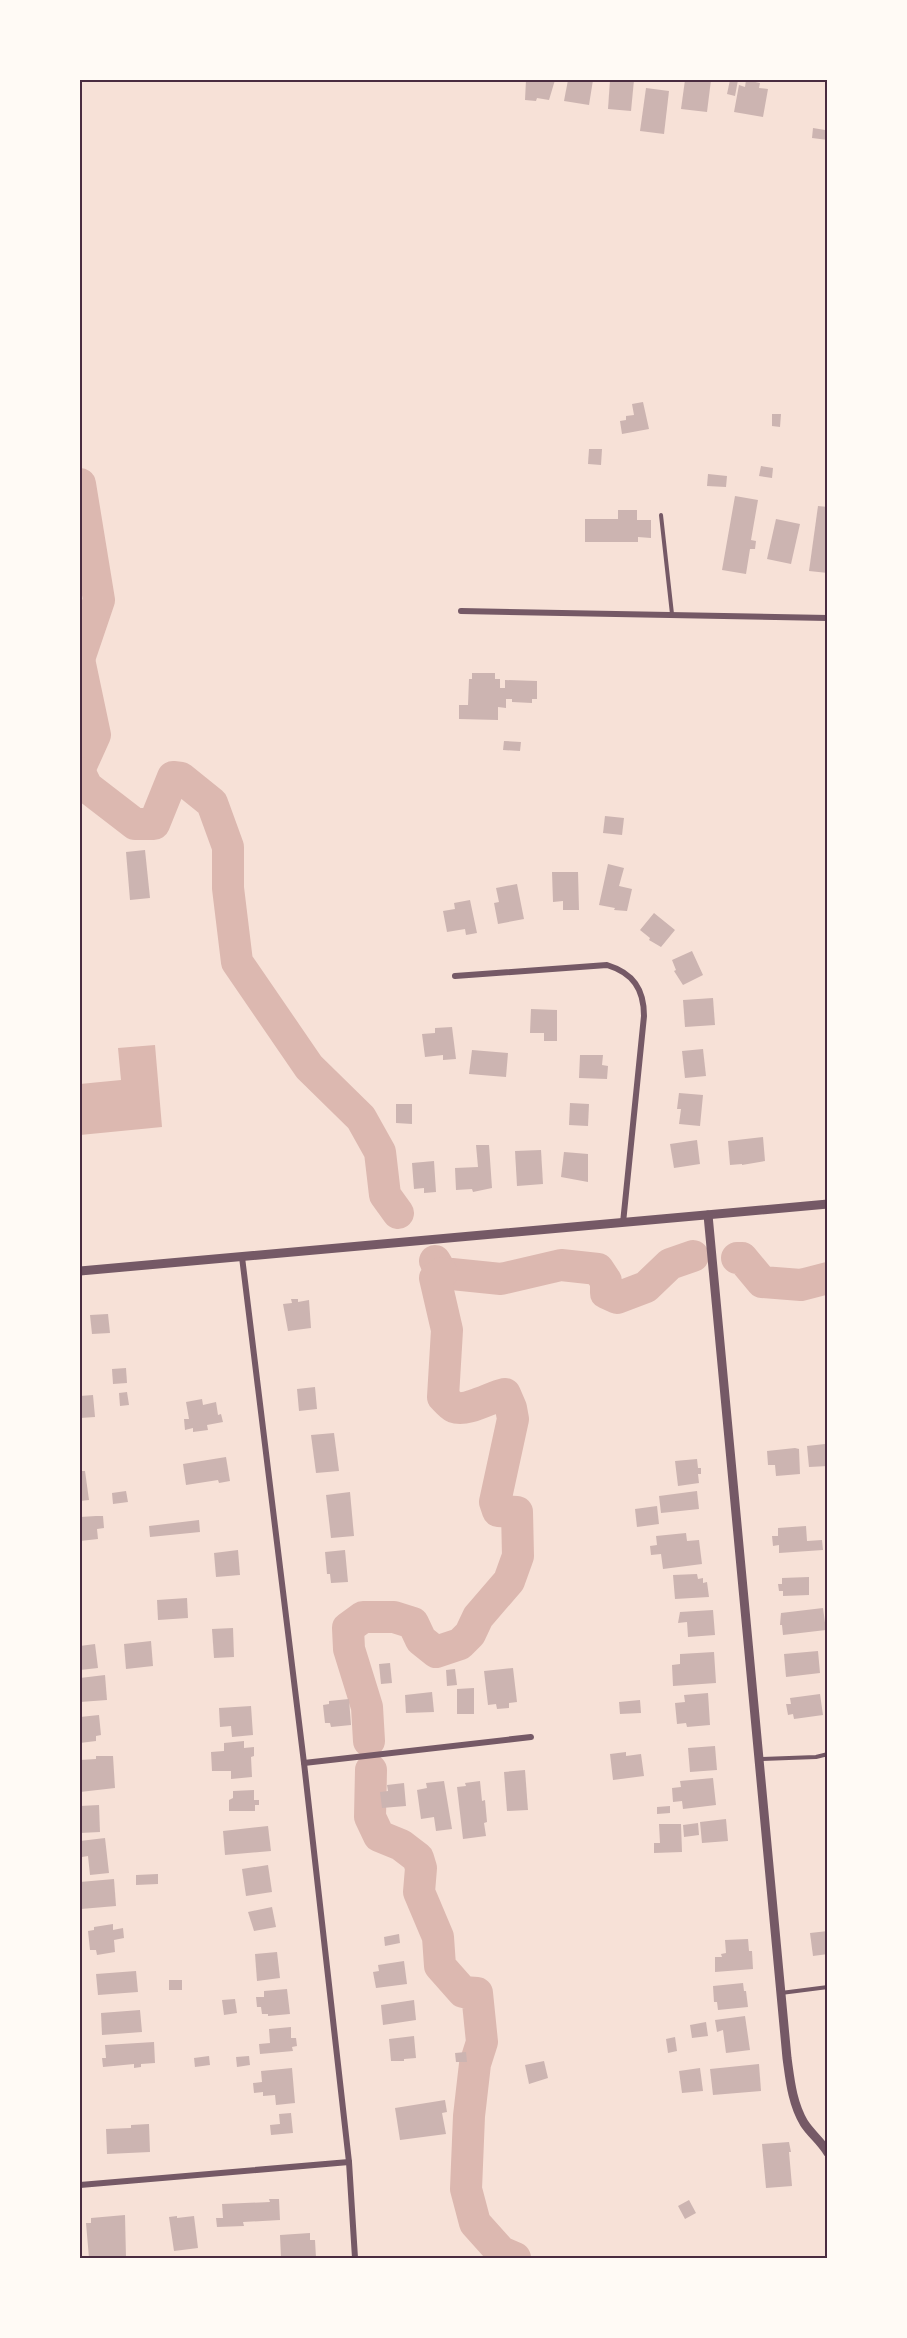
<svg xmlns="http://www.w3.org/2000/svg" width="907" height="2338" viewBox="0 0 907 2338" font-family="'Golos Text',sans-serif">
  <rect width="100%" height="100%" fill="#f7e1d7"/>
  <!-- water -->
  <polygon fill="#dcb8b0" points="155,1045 162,1127 80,1135 80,1084 121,1080 118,1048"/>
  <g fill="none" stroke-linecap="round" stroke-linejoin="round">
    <!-- river -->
    <g stroke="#dcb8b0" stroke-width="32">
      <polyline points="80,484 99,600 80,656"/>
      <polyline points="80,664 95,735 80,768"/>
      <polyline points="80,773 87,787 135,824 154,824 173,777 181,778 212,803 228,847 228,888 237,962 309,1067 361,1118 380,1152 385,1195 398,1213"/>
      <polyline points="737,1258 742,1258 762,1282 801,1285 828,1278"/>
      <polyline points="435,1261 442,1273 501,1279 561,1265 598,1269 606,1281 606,1293 617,1298 646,1287 670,1264 693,1256"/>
      <path d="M369,1741L367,1707L349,1649L348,1628L363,1617H394L413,1623L421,1640L436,1652L460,1644L470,1634L478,1617L509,1581L518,1556L517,1512L498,1511L495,1502L513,1419L511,1408L505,1394C491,1397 467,1412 454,1407C450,1405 446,1400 443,1397L447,1330L435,1278L442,1273"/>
      <polyline points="371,1770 370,1817 379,1836 401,1845 418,1858 421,1868 419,1892 438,1937 440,1966 463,1992 477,1993 482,2042 475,2064 469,2116 466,2189 475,2223 501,2252 515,2258"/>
    </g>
  </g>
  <!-- building -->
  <g fill="#ccb4b1">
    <polygon points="526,80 555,80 549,100 537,98 536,101 525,100"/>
    <polygon points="568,80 593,80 589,105 564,101"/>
    <polygon points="610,80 634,80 631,111 608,109"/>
    <polygon points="685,80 711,80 707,112 681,109"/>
    <polygon points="730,80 738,80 735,96 727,94"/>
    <polygon points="746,80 760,83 759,88 768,89 763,117 734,112 739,85 745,87"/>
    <polygon points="646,88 669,91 664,134 640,131"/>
    <polygon points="826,124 828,140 812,138 813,128 825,130"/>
    <polygon points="643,402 649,429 622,434 620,421 626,420 626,416 634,415 632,404"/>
    <polygon points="772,414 781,414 780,427 772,426"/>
    <polygon points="589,449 602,449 601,465 588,464"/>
    <polygon points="761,466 773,468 772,478 759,476"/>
    <polygon points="708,474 727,476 726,487 707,486"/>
    <polygon points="735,496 758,500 751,540 756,541 755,549 750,549 746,574 722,570"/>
    <polygon points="818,506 828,507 828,573 809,571"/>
    <polygon points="618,510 637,510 637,520 651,520 651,538 638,537 638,542 585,542 585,519 618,519"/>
    <polygon points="776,519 800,524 791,564 767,559"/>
    <polygon points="472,673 495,673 495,679 500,679 500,688 505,688 505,680 537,681 537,699 532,699 532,703 512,702 512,699 506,699 506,708 498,707 498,720 459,719 459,705 468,705 469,679 472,679"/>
    <polygon points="504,741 521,742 520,751 503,750"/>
    <polygon points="605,816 624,818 622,835 603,833"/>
    <polygon points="145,850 150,898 130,900 126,852"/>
    <polygon points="608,864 624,868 619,886 632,889 627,911 614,910 615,908 599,905"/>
    <polygon points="552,872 578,872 579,910 563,910 563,901 553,902"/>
    <polygon points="517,884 524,919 498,924 494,903 499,902 496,888"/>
    <polygon points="470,900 477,933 466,935 465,929 447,932 443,911 455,909 454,903"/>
    <polygon points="654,913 675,930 661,947 649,940 650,938 640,930"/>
    <polygon points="692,951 703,975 683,985 674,971 676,970 672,960"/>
    <polygon points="713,998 715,1025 685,1027 683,1000"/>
    <polygon points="531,1009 557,1010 557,1041 544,1041 544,1033 530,1033"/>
    <polygon points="452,1027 456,1059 443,1060 443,1055 425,1057 422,1034 435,1033 435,1028"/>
    <polygon points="703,1049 706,1076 685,1078 682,1051"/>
    <polygon points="472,1050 508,1053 506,1077 469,1074"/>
    <polygon points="580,1055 603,1055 602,1065 608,1066 607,1079 579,1078"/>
    <polygon points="679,1093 703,1095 700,1126 679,1124 681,1109 677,1109"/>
    <polygon points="570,1103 589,1104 588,1126 569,1125"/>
    <polygon points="396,1104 412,1104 412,1124 396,1123"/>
    <polygon points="763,1137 765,1161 742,1165 742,1164 730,1165 728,1141"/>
    <polygon points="697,1140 700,1164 674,1168 670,1144"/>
    <polygon points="476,1145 489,1145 492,1188 473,1192 472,1189 456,1190 455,1168 478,1167"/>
    <polygon points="541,1150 543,1184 517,1186 515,1151"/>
    <polygon points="564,1152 588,1154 588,1182 561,1177"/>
    <polygon points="434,1161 436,1192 424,1193 424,1188 414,1189 412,1163"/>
    <polygon points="291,1299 298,1299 298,1302 309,1300 311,1328 288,1331 283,1304 292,1303"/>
    <polygon points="108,1314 110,1333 92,1334 90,1315"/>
    <polygon points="126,1368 127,1383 113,1384 112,1369"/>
    <polygon points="315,1387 317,1409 299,1411 297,1389"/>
    <polygon points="127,1392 129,1405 120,1406 119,1393"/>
    <polygon points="93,1395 95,1417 80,1418 80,1396"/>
    <polygon points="202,1399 203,1405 216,1402 218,1415 221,1414 223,1422 207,1425 208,1430 193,1432 193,1428 185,1430 184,1419 189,1419 186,1402"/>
    <polygon points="334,1433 339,1471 316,1473 311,1435"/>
    <polygon points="825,1444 828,1466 809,1467 807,1446"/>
    <polygon points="795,1448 799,1449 800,1474 776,1476 775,1465 768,1465 767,1451"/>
    <polygon points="226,1457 230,1481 219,1483 218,1480 186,1485 183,1464"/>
    <polygon points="697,1459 698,1468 701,1468 701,1474 698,1474 699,1483 678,1486 675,1461"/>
    <polygon points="80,1471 85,1471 89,1500 80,1501"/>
    <polygon points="126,1491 128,1502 113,1504 112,1493"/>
    <polygon points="697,1491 699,1509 661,1513 659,1496"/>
    <polygon points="350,1492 354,1536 331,1538 326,1495"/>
    <polygon points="657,1506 659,1524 637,1527 635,1509"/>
    <polygon points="96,1516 103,1516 104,1528 97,1529 98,1539 80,1541 80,1517"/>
    <polygon points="199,1520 200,1532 150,1537 149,1526"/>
    <polygon points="806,1526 807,1541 822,1540 823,1550 779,1553 779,1545 773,1546 772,1536 778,1536 778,1528"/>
    <polygon points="686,1533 687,1541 699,1540 702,1564 663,1569 661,1554 651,1555 650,1546 657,1545 656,1536"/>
    <polygon points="238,1550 240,1575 216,1577 214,1553"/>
    <polygon points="345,1550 348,1582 331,1583 330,1574 327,1574 325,1552"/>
    <polygon points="697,1574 698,1579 703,1578 703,1583 707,1582 709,1597 675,1599 673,1575"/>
    <polygon points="809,1577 809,1595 783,1596 783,1591 779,1591 778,1584 782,1584 782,1578"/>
    <polygon points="187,1598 188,1618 158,1620 157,1600"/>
    <polygon points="823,1608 826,1630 783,1635 782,1625 780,1625 781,1613"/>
    <polygon points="713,1610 715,1635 688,1637 687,1622 678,1623 680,1612"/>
    <polygon points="233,1628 234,1657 214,1658 212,1629"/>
    <polygon points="151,1641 153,1666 126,1669 124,1644"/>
    <polygon points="95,1644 98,1668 80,1670 80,1646"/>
    <polygon points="818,1651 820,1673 786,1677 784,1654"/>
    <polygon points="714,1652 716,1683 673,1686 672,1665 680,1664 680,1654"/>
    <polygon points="390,1663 392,1683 381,1684 379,1664"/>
    <polygon points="513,1668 517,1702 509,1703 509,1708 497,1709 496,1704 488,1705 484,1671"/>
    <polygon points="455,1669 457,1685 447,1686 446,1670"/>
    <polygon points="105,1675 107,1700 80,1702 80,1678"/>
    <polygon points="474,1688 474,1714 457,1714 457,1689"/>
    <polygon points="432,1692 434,1712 406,1713 405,1695"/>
    <polygon points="708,1693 710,1725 687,1727 686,1723 677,1724 675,1703 685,1702 684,1695"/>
    <polygon points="820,1694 823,1715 794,1719 793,1714 788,1715 786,1704 791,1704 790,1698"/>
    <polygon points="349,1699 351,1725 331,1727 330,1723 325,1723 323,1705 329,1704 329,1701"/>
    <polygon points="640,1700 641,1713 620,1714 619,1702"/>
    <polygon points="251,1706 253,1735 232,1737 231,1726 220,1727 219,1708"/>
    <polygon points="99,1715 101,1735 96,1736 96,1741 80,1743 80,1717"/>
    <polygon points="244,1741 244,1748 254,1747 254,1756 251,1757 252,1777 231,1779 231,1771 212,1771 211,1752 224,1751 224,1743"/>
    <polygon points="715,1746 717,1770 690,1772 688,1748"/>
    <polygon points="626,1752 626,1756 641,1754 644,1776 613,1780 610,1754"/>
    <polygon points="96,1756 113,1756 115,1788 80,1792 80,1760 96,1759"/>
    <polygon points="525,1770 528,1810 507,1811 504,1772"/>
    <polygon points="713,1778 716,1805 683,1809 682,1801 673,1802 672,1788 681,1787 680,1781"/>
    <polygon points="444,1781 452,1829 436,1831 434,1817 421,1819 417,1790 427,1788 426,1783"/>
    <polygon points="480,1781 482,1801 485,1800 487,1822 484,1823 486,1836 463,1839 457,1787 466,1786 465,1783"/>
    <polygon points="404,1783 406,1806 382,1808 380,1792 388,1791 387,1785"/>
    <polygon points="254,1790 254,1800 259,1800 259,1805 255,1805 255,1811 229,1811 229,1800 233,1798 233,1791"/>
    <polygon points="99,1805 100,1832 80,1833 80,1806"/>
    <polygon points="670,1806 670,1813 657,1814 657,1807"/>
    <polygon points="726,1819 728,1841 702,1843 700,1822"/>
    <polygon points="698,1823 699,1835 684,1837 683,1825"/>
    <polygon points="659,1824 681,1824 682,1852 654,1853 654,1843 660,1843"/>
    <polygon points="268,1826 271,1851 225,1855 223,1831"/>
    <polygon points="105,1838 109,1873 90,1875 88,1856 82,1857 80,1841"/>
    <polygon points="268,1865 272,1892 246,1896 242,1869"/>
    <polygon points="158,1874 158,1884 136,1885 136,1875"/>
    <polygon points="114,1879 116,1906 81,1909 80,1882"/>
    <polygon points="272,1907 276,1927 254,1931 248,1912"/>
    <polygon points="113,1924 113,1930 123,1928 124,1938 114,1940 115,1952 97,1955 96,1950 90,1950 88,1931 94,1930 94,1927"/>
    <polygon points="828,1931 828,1954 813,1956 810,1933"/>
    <polygon points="399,1934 400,1943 385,1946 384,1937"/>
    <polygon points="748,1939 749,1951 752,1951 753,1969 715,1972 715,1957 722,1957 721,1954 726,1953 725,1940"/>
    <polygon points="277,1952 280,1978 257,1981 255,1954"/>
    <polygon points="404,1961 407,1984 376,1988 373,1972 379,1971 378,1965"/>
    <polygon points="136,1971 138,1992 98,1995 96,1974"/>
    <rect x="169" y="1980" width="13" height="10"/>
    <polygon points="743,1983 744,1991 746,1991 748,2007 718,2010 717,2002 714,2002 713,1986"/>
    <polygon points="287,1989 290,2014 268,2016 268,2014 262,2014 261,2007 257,2007 256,1997 264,1997 264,1991"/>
    <polygon points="235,1999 237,2013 224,2015 222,2000"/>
    <polygon points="414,2000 416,2020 383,2025 381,2005"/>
    <polygon points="140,2010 142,2032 102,2035 101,2013"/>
    <polygon points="745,2016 750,2050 726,2053 723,2030 717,2032 715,2020"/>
    <polygon points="706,2022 708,2036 692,2038 690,2025"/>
    <polygon points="291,2027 291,2038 296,2038 297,2046 292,2047 293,2051 260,2054 259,2044 270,2043 269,2029"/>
    <polygon points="414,2036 416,2058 404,2059 404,2061 391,2061 389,2039"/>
    <polygon points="675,2037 677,2051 668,2053 666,2039"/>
    <polygon points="154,2042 155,2063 141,2064 141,2067 134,2068 134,2064 103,2067 102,2058 106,2058 105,2045"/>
    <polygon points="466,2052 467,2062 456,2062 455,2053"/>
    <polygon points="209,2056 210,2065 195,2067 194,2058"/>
    <polygon points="249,2056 250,2065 237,2067 236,2057"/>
    <polygon points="544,2061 548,2078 529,2084 525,2065"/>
    <polygon points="759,2064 761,2091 713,2095 710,2069"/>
    <polygon points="292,2068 295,2103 276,2105 275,2095 263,2096 263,2092 254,2093 253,2083 262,2082 261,2071"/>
    <polygon points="700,2068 703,2091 682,2093 679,2071"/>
    <polygon points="445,2100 447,2112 442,2113 446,2134 400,2140 395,2108"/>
    <polygon points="291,2113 293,2133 271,2135 270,2125 280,2124 279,2114"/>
    <polygon points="149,2124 150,2152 107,2154 106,2129 131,2128 131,2125"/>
    <polygon points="789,2142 791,2152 789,2152 792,2186 766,2188 762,2144"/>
    <polygon points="269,2199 279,2199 280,2220 243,2222 244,2226 217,2227 216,2218 223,2218 222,2204 270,2202"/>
    <polygon points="689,2200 696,2213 685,2219 678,2206"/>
    <polygon points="125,2215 126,2258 89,2258 86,2223 91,2223 91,2218"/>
    <polygon points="177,2216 177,2218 194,2216 198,2248 174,2251 169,2217"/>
    <polygon points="310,2233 310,2240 315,2240 316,2258 281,2258 280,2235"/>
  </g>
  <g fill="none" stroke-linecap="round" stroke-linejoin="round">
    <!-- service -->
    <g stroke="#755966" stroke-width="4">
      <polyline points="661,515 672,614"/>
      <polyline points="760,1759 816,1757 828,1754"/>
      <polyline points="781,1993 828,1987"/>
    </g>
    <!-- minor -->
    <g stroke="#755966" stroke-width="6">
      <polyline points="461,611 828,618"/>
      <path d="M455,976L607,965C633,973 644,989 644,1016L623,1223"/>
      <polyline points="242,1257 304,1763 349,2162 355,2258"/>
      <polyline points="304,1763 531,1737"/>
      <polyline points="80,2185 349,2162"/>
    </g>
    <!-- tertiary -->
    <g stroke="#755966" stroke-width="9">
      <path d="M708,1215L787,2058C790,2079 792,2103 804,2123C811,2134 821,2141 828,2153"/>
      <polyline points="80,1271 828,1204"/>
    </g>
  </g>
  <!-- border -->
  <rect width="907" height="2338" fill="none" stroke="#fffaf5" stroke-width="162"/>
  <rect x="81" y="81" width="745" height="2176" fill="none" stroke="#4a2c40" stroke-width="2"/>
</svg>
